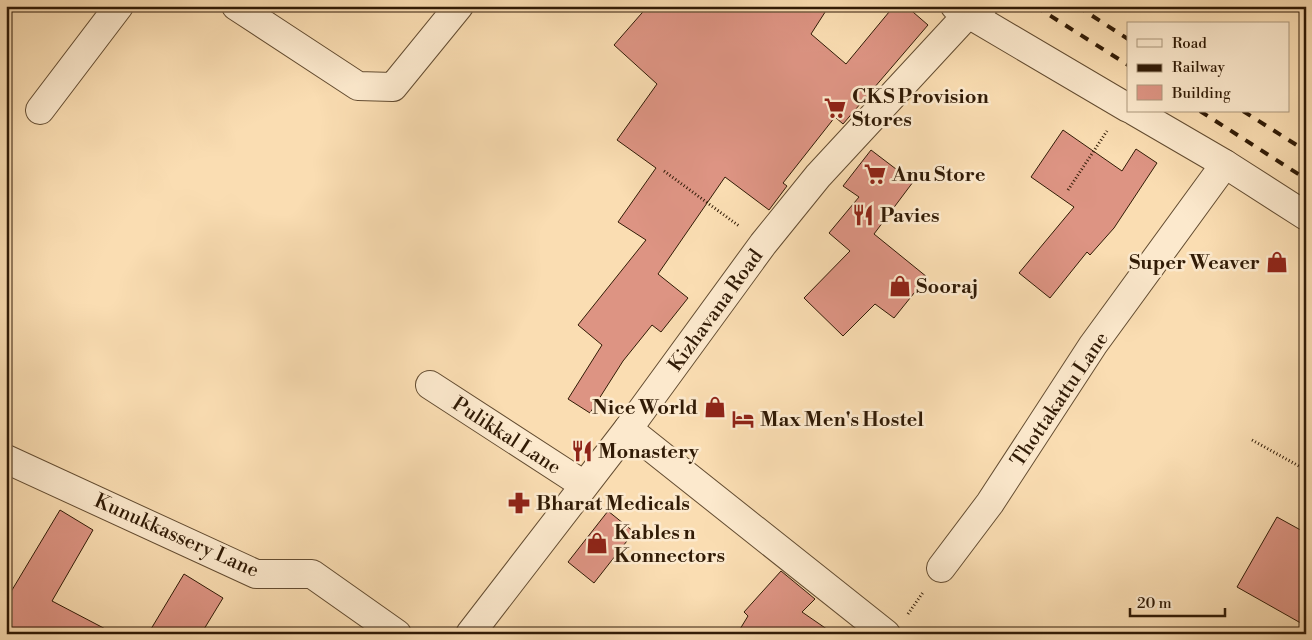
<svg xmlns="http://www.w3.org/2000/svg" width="1312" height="640" viewBox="0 0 1312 640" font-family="'Libre Bodoni',serif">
  <rect width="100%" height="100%" fill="#faddb2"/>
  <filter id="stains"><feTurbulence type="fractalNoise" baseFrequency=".004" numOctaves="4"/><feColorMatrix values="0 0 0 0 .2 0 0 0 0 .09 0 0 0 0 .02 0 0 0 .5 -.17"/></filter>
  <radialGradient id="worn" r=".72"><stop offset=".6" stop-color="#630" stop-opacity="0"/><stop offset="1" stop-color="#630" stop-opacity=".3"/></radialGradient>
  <!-- building -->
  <g fill="#dd9483" stroke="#311b06">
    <polygon points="648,6 829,6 811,34 846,64 894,6 906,6 928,25 843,124 835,117 783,183 787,186 769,210 725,177 658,274 688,298 661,332 652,325 623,361 590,413 568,399 602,345 578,325 646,240 618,222 656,168 617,140 657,84 614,45"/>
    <polygon points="1063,130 1122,171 1136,149 1157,163 1114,228 1090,255 1087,252 1050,298 1019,273 1074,207 1031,177"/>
    <polygon points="871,150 913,182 874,234 927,277 894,318 875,304 843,336 804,298 850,251 829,233 859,197 843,186"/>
    <polygon points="60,510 93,530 52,601 115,634 6,634 6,600"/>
    <polygon points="608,511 634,532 594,583 568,562"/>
    <polygon points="1277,517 1306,533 1306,626 1237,587"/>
    <polygon points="781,571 815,599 802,612 834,634 737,634 748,616 744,612"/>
    <polygon points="184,574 223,598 201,634 148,634"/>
  </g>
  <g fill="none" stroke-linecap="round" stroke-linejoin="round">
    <!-- minor casing -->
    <g stroke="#634c31" stroke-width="30">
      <g id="minor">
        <polyline points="236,6 358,86 393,87 459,6"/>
        <polyline points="955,6 1128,108"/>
        <polyline points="40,110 119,6"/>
        <polyline points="1134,111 1225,164 1306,216"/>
        <polyline points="430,385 584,485"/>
        <polyline points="628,429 886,634"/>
        <polyline points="6,459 256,574 312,574 397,634"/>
        <polyline points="941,568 990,503 1093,345 1225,164"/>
        <polyline points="470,634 628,429 763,244 818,176 967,15 983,6"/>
      </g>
    </g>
    <!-- path -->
    <g stroke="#311b06" stroke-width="3" stroke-dasharray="1 2.5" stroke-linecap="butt">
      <polyline points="664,171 739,226"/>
      <polyline points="1068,190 1107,131"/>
      <polyline points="1252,440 1306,470"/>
      <polyline points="908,614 924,591"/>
    </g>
    <!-- minor -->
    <use href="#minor" stroke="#fce9cd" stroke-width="28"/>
    <!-- rail -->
    <g stroke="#311b06" stroke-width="4" stroke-dasharray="9 9" stroke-linecap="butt">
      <polyline points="1035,6 1128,65"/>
      <polyline points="1077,6 1128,39"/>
      <polyline points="1200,111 1306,179"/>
      <polyline points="1243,111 1306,151"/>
    </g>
  </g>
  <!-- icons -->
  <defs>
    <g id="supermarket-bare" transform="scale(1.725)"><path d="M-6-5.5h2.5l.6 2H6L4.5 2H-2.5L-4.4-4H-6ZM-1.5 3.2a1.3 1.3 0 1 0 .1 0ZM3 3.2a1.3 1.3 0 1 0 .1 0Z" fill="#8f2418" stroke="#fce9cd" stroke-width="2.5" paint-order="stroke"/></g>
    <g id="restaurant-bare" transform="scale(1.725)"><path d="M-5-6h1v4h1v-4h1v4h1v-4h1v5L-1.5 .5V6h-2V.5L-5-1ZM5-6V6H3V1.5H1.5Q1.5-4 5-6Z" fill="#8f2418" stroke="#fce9cd" stroke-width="2.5" paint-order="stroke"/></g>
    <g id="shop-bare" transform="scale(1.725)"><path d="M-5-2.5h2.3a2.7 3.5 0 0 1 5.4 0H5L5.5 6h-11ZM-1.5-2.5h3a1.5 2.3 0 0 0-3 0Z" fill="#8f2418" stroke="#fce9cd" stroke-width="2.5" paint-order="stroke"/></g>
    <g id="hotel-bare" transform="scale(1.725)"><path d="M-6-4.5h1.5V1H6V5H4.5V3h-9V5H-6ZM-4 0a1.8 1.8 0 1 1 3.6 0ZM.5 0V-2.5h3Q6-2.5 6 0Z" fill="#8f2418" stroke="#fce9cd" stroke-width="2.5" paint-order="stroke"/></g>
    <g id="pharmacy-bare" transform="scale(1.725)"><path d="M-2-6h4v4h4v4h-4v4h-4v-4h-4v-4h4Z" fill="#8f2418" stroke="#fce9cd" stroke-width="2.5" paint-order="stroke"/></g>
  </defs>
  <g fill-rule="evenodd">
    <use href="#supermarket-bare" x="835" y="108"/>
    <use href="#supermarket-bare" x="875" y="174"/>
    <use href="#restaurant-bare" x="863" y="215"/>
    <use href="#shop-bare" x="1277" y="262"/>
    <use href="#shop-bare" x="900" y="286"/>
    <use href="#shop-bare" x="715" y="407"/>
    <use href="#hotel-bare" x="743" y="419"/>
    <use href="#restaurant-bare" x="582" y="451"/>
    <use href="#pharmacy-bare" x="519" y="503"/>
    <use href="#shop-bare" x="597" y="543"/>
  </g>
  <g text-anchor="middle" stroke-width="5" stroke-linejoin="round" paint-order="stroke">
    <!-- poi labels -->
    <g font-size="20" font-weight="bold" fill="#311b06" stroke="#fce9cd" text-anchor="start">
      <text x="852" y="103">CKS Provision<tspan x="852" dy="23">Stores</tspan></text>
      <text x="892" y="181">Anu Store</text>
      <text x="880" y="222">Pavies</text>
      <text x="1260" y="269" text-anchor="end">Super Weaver</text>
      <text x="916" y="293">Sooraj</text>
      <text x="698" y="414" text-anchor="end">Nice World</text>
      <text x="760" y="426">Max Men's Hostel</text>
      <text x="598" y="458">Monastery</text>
      <text x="536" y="510">Bharat Medicals</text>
      <text x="614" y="539">Kables n<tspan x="614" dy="23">Konnectors</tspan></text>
    </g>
    <!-- street labels -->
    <g font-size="20" fill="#311b06" stroke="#fce9cd">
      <text transform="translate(715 310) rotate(-54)" y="7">Kizhavana Road</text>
      <text transform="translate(1059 399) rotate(-56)" y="7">Thottakattu Lane</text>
      <text transform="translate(507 435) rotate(33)" y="7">Pulikkal Lane</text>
      <text transform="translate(177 535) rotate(24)" y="7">Kunukkassery Lane</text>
    </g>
  </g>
  <!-- margin -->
  <rect width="1312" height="640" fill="none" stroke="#faddb2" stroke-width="25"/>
  <rect x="8" y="8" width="1297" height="625" fill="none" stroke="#311b06" stroke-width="2.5"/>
  <rect x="12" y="12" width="1287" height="615" fill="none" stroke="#311b06"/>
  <!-- legend -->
  <rect x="1127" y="22" width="162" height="90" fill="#fce9cd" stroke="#ab977d"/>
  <rect x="1137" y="39" width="25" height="8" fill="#fce9cd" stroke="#ab977d"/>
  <text x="1172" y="48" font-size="15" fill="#311b06">Road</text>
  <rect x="1137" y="64" width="25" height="8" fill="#311b06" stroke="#ab977d"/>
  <text x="1172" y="72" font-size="15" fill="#311b06">Railway</text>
  <rect x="1137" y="85" width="25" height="15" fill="#dd9483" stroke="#ab977d"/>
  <text x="1172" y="98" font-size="15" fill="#311b06">Building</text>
  <!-- scale -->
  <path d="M1130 608v8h95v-8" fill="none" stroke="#311b06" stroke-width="2.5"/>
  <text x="1137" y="608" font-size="15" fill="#311b06" stroke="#fce9cd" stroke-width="4" paint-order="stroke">20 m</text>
  <rect width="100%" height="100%" filter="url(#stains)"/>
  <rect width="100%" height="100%" fill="url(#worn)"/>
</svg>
